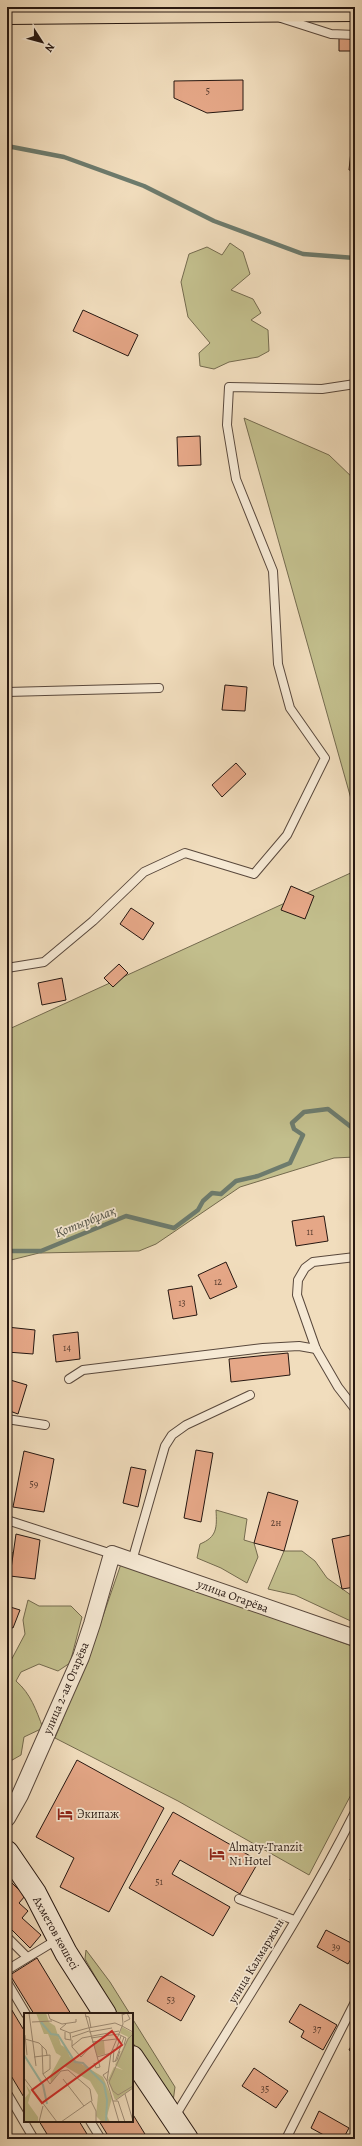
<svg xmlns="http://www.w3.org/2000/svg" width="362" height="2146" viewBox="0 0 362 2146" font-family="Alegreya,serif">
  <rect width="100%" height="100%" fill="#f1ddbd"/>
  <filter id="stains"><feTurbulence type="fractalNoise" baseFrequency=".005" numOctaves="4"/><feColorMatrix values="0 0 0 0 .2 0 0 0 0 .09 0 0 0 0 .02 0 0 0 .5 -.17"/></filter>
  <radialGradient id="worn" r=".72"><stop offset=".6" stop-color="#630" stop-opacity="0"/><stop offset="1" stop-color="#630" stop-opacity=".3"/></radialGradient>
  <!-- green -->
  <g fill="#c2be8c" stroke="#746a4e">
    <polygon points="230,243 243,252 250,274 231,290 253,299 261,313 251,320 268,330 269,351 258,357 229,362 214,369 200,366 199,353 210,343 188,317 181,282 189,254 207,247 222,255"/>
    <polygon points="244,418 329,455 355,480 355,813"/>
    <polygon points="355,871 355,1157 334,1158 240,1187 156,1244 139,1251 39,1253 7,1261 7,1030"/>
    <path d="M216,1510L247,1519L244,1540L254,1543L258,1557L247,1583L221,1568L197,1558L200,1544C217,1537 217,1528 216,1510Z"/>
    <polygon points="7,1549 13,1553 10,1576 7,1577"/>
    <polygon points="284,1551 302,1551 315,1561 327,1578 355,1598 355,1623 295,1595 268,1589"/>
    <polygon points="121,1564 355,1647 355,1787 309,1875 178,1801 55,1738 93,1645"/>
    <path d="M28,1600L39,1606H71L82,1617L70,1663L58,1671L39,1664L21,1672L16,1681C31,1694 36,1710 43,1728L24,1737L21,1755L7,1763V1668L25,1634L23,1620Z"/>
    <polygon points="86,1950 110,1982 130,2014 117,2014 85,1959"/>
    <polygon points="132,2018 175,2087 172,2109 132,2041"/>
  </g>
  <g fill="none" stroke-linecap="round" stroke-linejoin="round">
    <!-- stream -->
    <g stroke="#6d7b6d" stroke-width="4.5">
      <polyline points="7,146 64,157 144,186 214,221 303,254 355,258"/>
      <polyline points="7,1251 41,1251 126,1216 174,1228 198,1210 203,1201 212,1193 221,1194 236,1181 258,1176 290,1163 303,1135 294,1129 292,1123 304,1112 328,1109 355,1130"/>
    </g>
  </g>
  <!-- building -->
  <g fill="#e5a787" stroke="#261711">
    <polygon points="339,36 355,37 355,51 339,51"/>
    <polygon points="243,80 243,110 207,113 174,98 174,81"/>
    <polygon points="355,113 355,171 349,170"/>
    <polygon points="83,310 138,335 128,356 73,331"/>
    <polygon points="200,436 201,465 178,466 177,437"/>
    <polygon points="225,685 247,687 245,711 222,710"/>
    <polygon points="236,763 246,774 222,797 212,785"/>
    <polygon points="291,886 314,896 305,919 281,910"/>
    <polygon points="131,908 154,923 143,940 120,924"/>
    <polygon points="119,964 128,973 113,987 104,978"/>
    <polygon points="62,978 66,1000 42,1005 38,983"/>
    <polygon points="324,1216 328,1241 296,1246 292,1221"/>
    <polygon points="226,1262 237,1287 210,1299 198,1275"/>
    <polygon points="192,1286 197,1315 173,1319 168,1290"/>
    <polygon points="7,1327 35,1330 33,1354 7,1352"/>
    <polygon points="78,1332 80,1359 56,1362 53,1335"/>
    <polygon points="288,1353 290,1375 231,1382 229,1359"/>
    <polygon points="7,1379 27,1385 18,1414 7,1410"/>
    <polygon points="196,1450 213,1453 201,1522 184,1518"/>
    <polygon points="24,1451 54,1459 44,1512 13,1507"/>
    <polygon points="131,1467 146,1470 138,1507 123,1503"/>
    <polygon points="268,1492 298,1501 284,1551 254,1543"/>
    <polygon points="16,1534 40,1540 35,1579 10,1576"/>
    <polygon points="355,1534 355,1587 342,1589 332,1539"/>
    <polygon points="7,1606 20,1610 13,1628 7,1626"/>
    <polygon points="77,1760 164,1808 109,1912 60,1887 74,1858 36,1837"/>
    <polygon points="173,1812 259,1861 240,1894 180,1860 172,1874 230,1907 213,1936 129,1888"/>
    <polygon points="355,1868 355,1882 350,1880"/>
    <polygon points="7,1878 25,1896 19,1903 28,1911 22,1918 41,1935 30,1948 7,1925"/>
    <polygon points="326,1930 355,1945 355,1952 348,1964 317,1947"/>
    <polygon points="7,1954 11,1958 7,1961"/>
    <polygon points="37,1958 71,2014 34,2014 10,1975"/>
    <polygon points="161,1976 195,1996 181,2021 147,2001"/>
    <polygon points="7,2002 25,2032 25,2099 7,2069"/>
    <polygon points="300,2004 337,2025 323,2050 301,2037 304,2031 289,2022"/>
    <polygon points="355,2039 355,2053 349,2050"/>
    <polygon points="254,2068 288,2091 276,2108 242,2086"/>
    <polygon points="319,2111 349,2128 343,2139 331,2139 311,2128"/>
    <polygon points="132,2113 148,2139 110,2139 99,2121 132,2121"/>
    <polygon points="39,2121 79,2121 90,2139 50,2139"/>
    <polygon points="7,2128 14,2139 7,2139"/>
  </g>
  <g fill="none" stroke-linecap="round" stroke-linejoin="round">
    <!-- service casing -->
    <g stroke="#59483c" stroke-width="10">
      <g id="service">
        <polyline points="281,18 331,34 355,35"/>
        <polyline points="7,692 159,688"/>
        <polyline points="7,968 44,962 93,921 144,872 185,853 254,874 287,835 325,758 290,708 278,664 273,571 236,479 227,425 229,387 322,389 355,384"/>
        <polyline points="355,1257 313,1262 305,1268 298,1280 297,1295 316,1349 338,1387 355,1409"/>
        <polyline points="69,1379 83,1370 263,1348 299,1346 316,1349"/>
        <polyline points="7,1419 45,1425"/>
        <polyline points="7,1520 112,1554"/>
        <polyline points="132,1561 165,1446 172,1435 186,1425 250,1395"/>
        <polyline points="239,1899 294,1920"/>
        <polyline points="7,1937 27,1957"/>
        <polyline points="7,1970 58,1939"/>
        <polyline points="7,1982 26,2014"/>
        <polyline points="7,2093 34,2139"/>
        <path d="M174,2118C235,2016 302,1918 355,1812"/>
        <polyline points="90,2121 101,2139"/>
        <polyline points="286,2139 355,2002"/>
      </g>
    </g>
    <!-- minor casing -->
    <g stroke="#59483c" stroke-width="18">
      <polyline id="minor" points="7,1818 20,1795 81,1657 92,1624 112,1554 355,1638"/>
    </g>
    <!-- secondary casing -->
    <g stroke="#261711" stroke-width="24">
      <g id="secondary">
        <polyline points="7,1852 35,1893 66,1953 105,2014"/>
        <polyline points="132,2057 187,2139"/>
      </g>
    </g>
    <!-- primary casing -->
    <g stroke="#261711" stroke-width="24">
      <polyline id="primary" points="7,13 355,10"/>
    </g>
    <!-- service -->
    <use href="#service" stroke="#f6e9d4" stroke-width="8"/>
    <!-- minor -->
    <use href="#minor" stroke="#f6e9d4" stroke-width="16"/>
    <!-- secondary -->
    <use href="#secondary" stroke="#f6e9d4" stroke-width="22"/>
    <!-- primary -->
    <use href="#primary" stroke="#f1ddbd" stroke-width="22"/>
  </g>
  <!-- icons -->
  <defs>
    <g id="hotel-bare" transform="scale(1.2)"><path d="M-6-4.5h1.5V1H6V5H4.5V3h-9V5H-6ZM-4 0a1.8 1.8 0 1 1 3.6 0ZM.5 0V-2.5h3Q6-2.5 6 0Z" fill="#8f2418" stroke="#f6e9d4" stroke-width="2.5" paint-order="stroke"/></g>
  </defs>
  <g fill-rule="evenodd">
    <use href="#hotel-bare" x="65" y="1814"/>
    <use href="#hotel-bare" x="217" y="1854"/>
  </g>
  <g text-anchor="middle" stroke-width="3.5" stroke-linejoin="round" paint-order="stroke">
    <!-- number labels -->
    <g font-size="10" fill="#563b2e">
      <text x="208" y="94">5</text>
      <text x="310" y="1235">11</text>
      <text x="218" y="1285">12</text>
      <text x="182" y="1306">13</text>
      <text x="67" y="1351">14</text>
      <text x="34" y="1487">59</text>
      <text x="276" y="1526">2н</text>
      <text x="159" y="1885">51</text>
      <text x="336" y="1950">39</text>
      <text x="171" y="2003">53</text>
      <text x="317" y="2032">37</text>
      <text x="265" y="2092">35</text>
    </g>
    <!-- street labels -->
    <g font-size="12" fill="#261711" stroke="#f6e9d4">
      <text transform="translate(233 1596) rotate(20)" y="4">улица Огарёва</text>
      <text transform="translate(66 1688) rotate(-67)" y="4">улица 2-ая Огарёва</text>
      <text transform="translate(56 1933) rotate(61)" y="4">Ахметов көшесі</text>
      <text transform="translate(256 1961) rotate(-59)" y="4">улица Калмаржын</text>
    </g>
    <!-- poi labels -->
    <g font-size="12" fill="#261711" stroke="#f6e9d4" text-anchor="start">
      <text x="77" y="1818">Экипаж</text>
      <text x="229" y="1851">Almaty-Tranzit<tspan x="229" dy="14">N1 Hotel</tspan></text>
    </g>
    <!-- water labels -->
    <g font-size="13" font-style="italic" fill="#4f5147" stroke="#f6e9d4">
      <text transform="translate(85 1221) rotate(-22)" y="5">Қотырбұлақ</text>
    </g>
  </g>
  <!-- overview -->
  <g transform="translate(24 2013)">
    <rect width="109" height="109" fill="#f1ddbd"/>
    <path d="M12,0H22L25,9L31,13L37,32L42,35L46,44L79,64L88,85L83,103L86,109H78L72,103L74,82L66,68L40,53L27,70L26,63L37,43L32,40L24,21H20ZM98,14L109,20V75L91,87L84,67L90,54L99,57L91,52L104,24L96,20ZM80,28L81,41L73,43L69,29ZM2,72L7,79L4,90L14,104V109H0V86L5,80Z" fill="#c2be8c"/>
    <path fill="none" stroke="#9cbdab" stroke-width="2" d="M17,9L27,21L34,22L51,49L59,50L80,71L83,87L82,109M0,42L19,72L23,91"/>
    <path fill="none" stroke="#a08e78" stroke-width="1" d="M5,0L12,53M24,0L26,6L38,11L52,9V6M61,0L76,54L72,55L70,50M98,2L103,0L106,6L100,9M61,3L65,4L67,15M8,9L28,8M98,13L109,19M64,15L91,10L98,13M41,19V26L47,27L46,20L36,16L42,11M65,19L88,15M46,20L64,15M109,21L104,26L85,69L89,78L94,82L109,73M1,22L3,42M48,24L65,18M67,25L94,21L102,25L100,32M1,26L15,30L22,37L23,42M48,27V34L57,44L69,31M68,29L92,26M18,33L19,61L26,71L37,58L44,57L66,76L68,88M48,33L58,25L95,18M90,36L89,49L93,47L96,38M92,37L97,23M10,44L26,42V56L19,61M73,44L87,40M91,49L100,24M0,65L33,109M39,66L60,93M83,68L79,62L85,58M101,81L109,108M92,87L109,75M89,88H94L101,109M15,109L19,93M37,109L67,88L72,98V108M95,109L83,68L87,40L99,11L98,0"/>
    <path fill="#d62828" fill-opacity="0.15" stroke="#d62828" stroke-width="2" d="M88,18L98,32L18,90L8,77Z"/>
    <rect width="109" height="109" fill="none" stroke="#261711" stroke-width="2"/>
  </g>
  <!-- margin -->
  <rect width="362" height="2146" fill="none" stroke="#f1ddbd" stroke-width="24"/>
  <rect x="8" y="8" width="346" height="2130" fill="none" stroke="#261711" stroke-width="2"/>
  <rect x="12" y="12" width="338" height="2122" fill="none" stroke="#261711"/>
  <!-- north arrow -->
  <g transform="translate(42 42) rotate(126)" stroke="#f6e9d4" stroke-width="3" paint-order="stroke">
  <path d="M0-3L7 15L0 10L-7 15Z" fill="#261711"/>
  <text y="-6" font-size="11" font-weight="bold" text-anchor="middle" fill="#261711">N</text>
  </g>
  <rect width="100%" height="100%" filter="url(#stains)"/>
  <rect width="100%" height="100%" fill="url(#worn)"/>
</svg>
